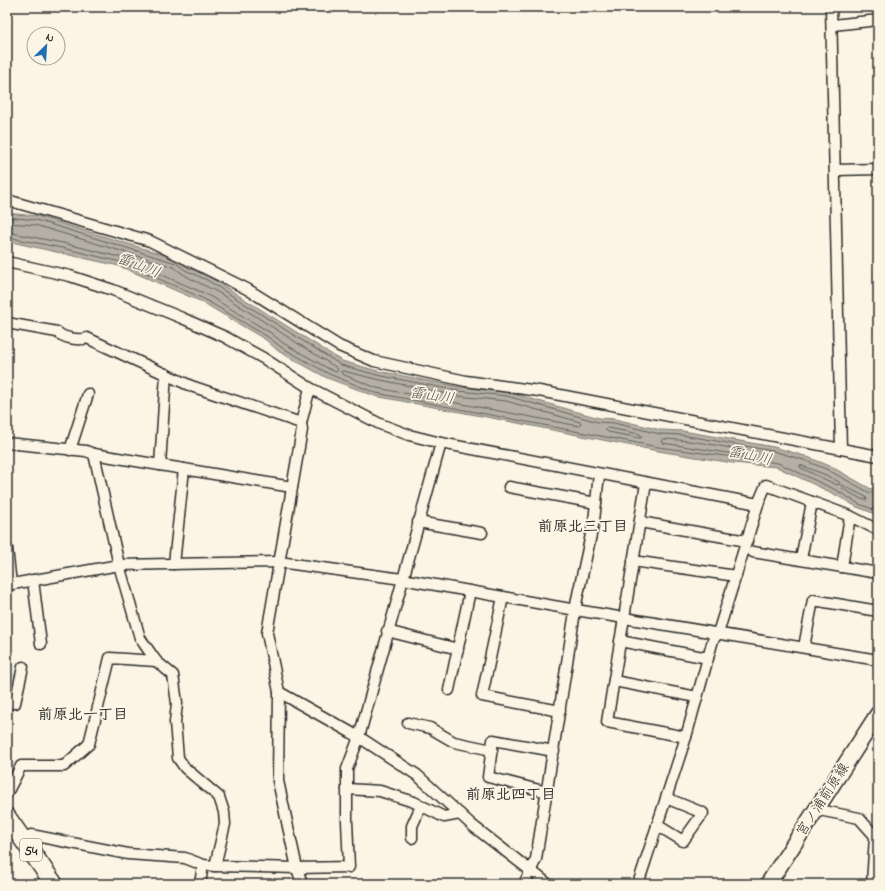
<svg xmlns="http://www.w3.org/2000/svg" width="885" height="891" viewBox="0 0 885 891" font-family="'Indie Flower','Klee One',sans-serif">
  <rect width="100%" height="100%" fill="#fcf5e5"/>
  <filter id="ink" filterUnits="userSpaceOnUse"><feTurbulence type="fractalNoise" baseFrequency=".025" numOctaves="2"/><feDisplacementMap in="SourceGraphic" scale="8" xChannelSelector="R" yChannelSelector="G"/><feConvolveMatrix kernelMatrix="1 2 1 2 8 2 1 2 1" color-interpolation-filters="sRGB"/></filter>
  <g filter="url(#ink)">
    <!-- water -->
    <polygon fill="#b4b0a5" stroke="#7d7b74" points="7,213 37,216 178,259 186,267 208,276 342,361 378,371 460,387 507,392 599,418 615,419 661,430 683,431 774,447 805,456 830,466 871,489 878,486 878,515 857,507 834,494 777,467 733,463 658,451 497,419 375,396 327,378 278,351 266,340 202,302 119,266 7,241"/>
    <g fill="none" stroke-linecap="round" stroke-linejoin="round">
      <!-- shore -->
      <g stroke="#62605c" stroke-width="1">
        <polyline points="7,217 36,220 176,263 185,270 207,280 341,365 377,375 459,391 507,396 598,422 614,423 660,434 682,435 773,451 804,460 828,470 870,493 878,491"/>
        <path d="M7,223L35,225L174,267C187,279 205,285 221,294C260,319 298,344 337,368L338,370L336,372L331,370L283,343L271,333L206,294L123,258L63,243L7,232"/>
        <polyline points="7,237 62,248 121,262 204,299 268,337 281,347 329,374 376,393 658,447 778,463 836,490 859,504 878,511"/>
        <polygon points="343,371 376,379 458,396 506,401 580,422 581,424 579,426 377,388 342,374 341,372"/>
        <polygon points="608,428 640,434 642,437 640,438 608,432 606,430"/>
        <path d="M663,439C690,440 717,445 744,451L745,453L743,455L734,454L663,443L661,441Z"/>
        <polygon points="800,465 826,475 839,482 840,484 837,485 801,468"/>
        <polygon points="842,485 866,497 867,500 861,499 842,488"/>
      </g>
      <!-- street casing -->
      <g stroke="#2b2b2b" stroke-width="13">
        <g id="street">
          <polyline points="831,7 841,449"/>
          <polyline points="833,25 878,20"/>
          <polyline points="836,170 878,169"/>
          <polyline points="7,200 150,241 247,289 339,346 374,361 466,381 539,391 878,456"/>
          <polyline points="7,262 70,276 113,290 182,318 225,337 263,358 310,388 380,424 409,435 441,443 758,504 766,485 850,516 878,530"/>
          <path d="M7,323L57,332C63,338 79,341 87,338L191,386L301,423L302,430L267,633L279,692L278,781L297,868L302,884"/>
          <polyline points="301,423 310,388"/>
          <polyline points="7,443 86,451 94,454 119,565 140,638 156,661 173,675 177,703 175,722 178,758 185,768 219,797 224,812 225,824 215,866"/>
          <polyline points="70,450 88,394"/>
          <polyline points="94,454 292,487"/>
          <polyline points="160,465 166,374"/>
          <polyline points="646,483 607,722 686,737"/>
          <polyline points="509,487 596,503"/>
          <polyline points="418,522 482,533"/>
          <polyline points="640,522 747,541"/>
          <polyline points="7,548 11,584"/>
          <polyline points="753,552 878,573"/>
          <polyline points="801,559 812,502"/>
          <polyline points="633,561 736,576"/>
          <polyline points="174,564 184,469"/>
          <polyline points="842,567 850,516"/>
          <polyline points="33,580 41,644"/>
          <polyline points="7,585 119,565 279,562 402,579 576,610 878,660"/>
          <polyline points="503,597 482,696 560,711"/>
          <polyline points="387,631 458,649"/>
          <polyline points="620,641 708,658"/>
          <polyline points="804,647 813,600 878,611"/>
          <polyline points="614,681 697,697"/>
          <polyline points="449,690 470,591"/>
          <polyline points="279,692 359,737 417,775 473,826 548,884"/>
          <polyline points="7,703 15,703 23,667"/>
          <polyline points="408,723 430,728 454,742 492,750"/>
          <polyline points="347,789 380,791 414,802 444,817 460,814"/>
          <polyline points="547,792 488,777 493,740 554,751"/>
          <polyline points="7,793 21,766 64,766 89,744 110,658 156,661"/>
          <polyline points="817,806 824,811 859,818 875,836 872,884"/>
          <polyline points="657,825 683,841 703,813 666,798"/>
          <polyline points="412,838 412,826 421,806"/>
          <polyline points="23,839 31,835 128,854 185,858 203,865 215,866 297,868 349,867 347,821 347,769 359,737 441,443"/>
          <polyline points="200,884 203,865"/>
          <polyline points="524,884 536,859 577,599 594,521 599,474"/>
          <polyline points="638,884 686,737 713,640 718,633 758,504"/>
        </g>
      </g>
      <!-- secondary casing -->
      <g stroke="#2b2b2b" stroke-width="18">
        <polyline id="secondary" points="768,884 878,714"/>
      </g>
      <!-- primary casing -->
      <g stroke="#2b2b2b" stroke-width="20">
        <polyline id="primary" points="7,817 54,884"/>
      </g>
      <!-- street -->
      <use href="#street" stroke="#fcf5e5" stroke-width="10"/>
      <!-- secondary -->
      <use href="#secondary" stroke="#fcf5e5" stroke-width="15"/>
      <!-- primary -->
      <use href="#primary" stroke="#fcf5e5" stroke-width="17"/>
    </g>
  </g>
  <g text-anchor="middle" stroke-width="3.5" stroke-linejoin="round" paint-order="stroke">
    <!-- shield labels -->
    <rect fill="#fcf5e5" stroke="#6a6863" stroke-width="1" x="20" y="839" width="22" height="22" rx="3"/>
    <g font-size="13" font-weight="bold" fill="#2b2b2b">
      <text x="31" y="855">54</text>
    </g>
    <!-- street labels -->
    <g font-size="14" fill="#2b2b2b" stroke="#fcf5e5">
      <text transform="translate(822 799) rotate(-57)" y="5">宮ノ浦前原線</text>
    </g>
    <!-- water labels -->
    <g font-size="15" font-style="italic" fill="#545350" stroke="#fcf5e5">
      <text transform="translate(139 265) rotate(21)" y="5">雷山川</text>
      <text transform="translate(432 395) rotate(9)" y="5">雷山川</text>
      <text transform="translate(750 455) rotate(12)" y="5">雷山川</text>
    </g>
    <!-- neighbourhood labels -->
    <g font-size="15" font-weight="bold" fill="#2b2b2b" stroke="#fcf5e5">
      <text x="583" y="531">前原北三丁目</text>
      <text x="83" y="719">前原北一丁目</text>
      <text x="511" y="799">前原北四丁目</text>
    </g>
  </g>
  <!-- margin -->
  <rect width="885" height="891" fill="none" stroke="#fcf5e5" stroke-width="24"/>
  <rect x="12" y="12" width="861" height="867" fill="none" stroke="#2b2b2b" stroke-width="1.5" filter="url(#ink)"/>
  <!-- north arrow -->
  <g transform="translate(46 46) rotate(25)"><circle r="19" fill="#fcf5e5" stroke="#a8a49b"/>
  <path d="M0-3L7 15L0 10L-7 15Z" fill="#1f6fb2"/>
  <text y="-6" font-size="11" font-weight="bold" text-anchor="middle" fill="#2b2b2b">N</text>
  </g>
</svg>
